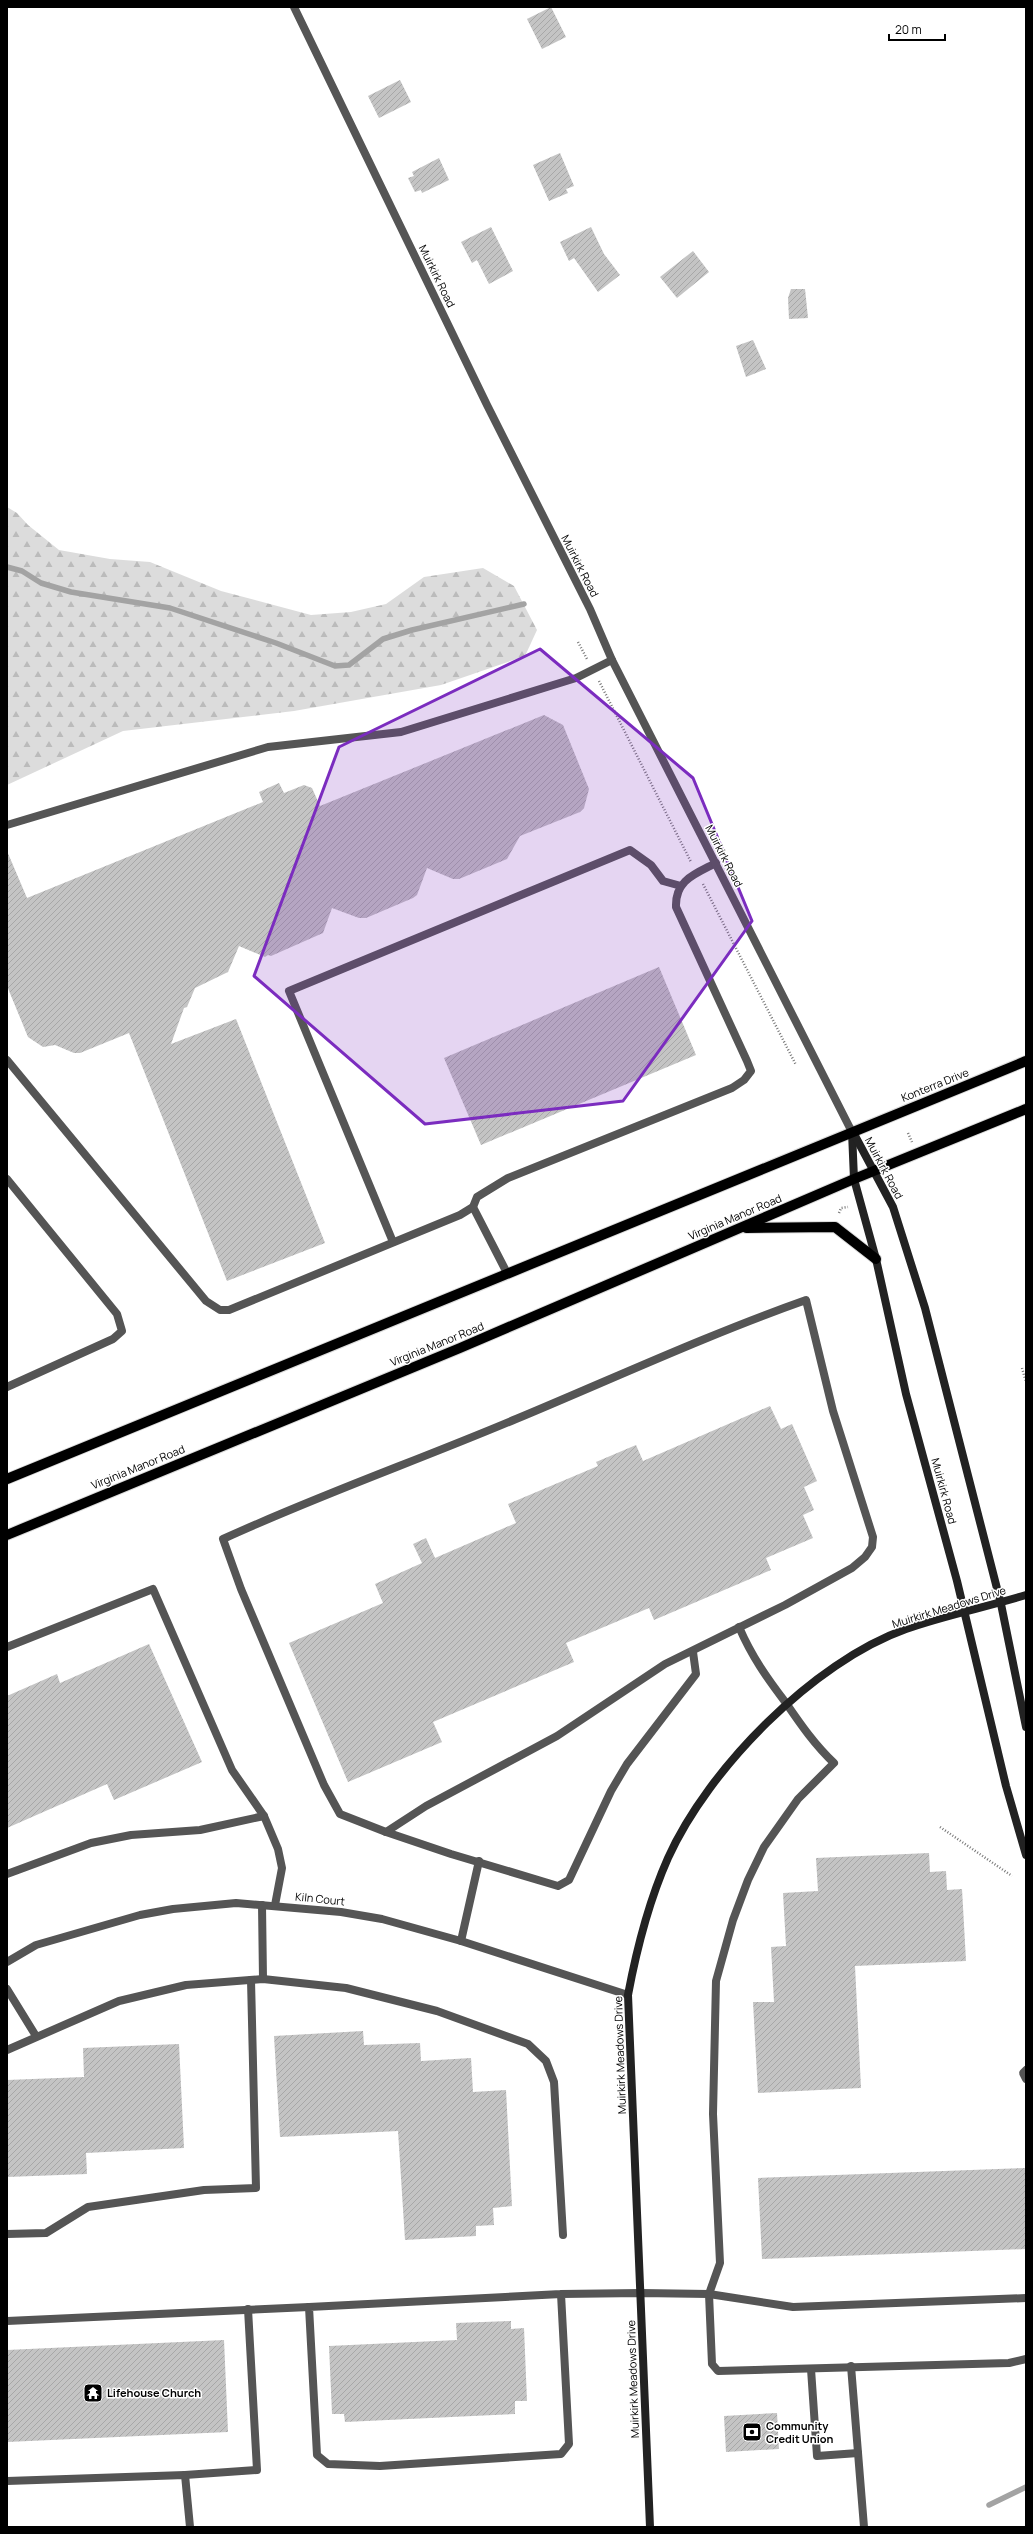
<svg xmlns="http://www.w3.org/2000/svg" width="1033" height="2534" viewBox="0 0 1033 2534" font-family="Manrope,sans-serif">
  <defs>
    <pattern id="forest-firs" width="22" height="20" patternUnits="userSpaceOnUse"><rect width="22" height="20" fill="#dcdcdc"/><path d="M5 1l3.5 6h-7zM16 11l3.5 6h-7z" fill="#bbb"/></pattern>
    <pattern id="building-hatch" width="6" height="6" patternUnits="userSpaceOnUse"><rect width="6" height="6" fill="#c4c4c4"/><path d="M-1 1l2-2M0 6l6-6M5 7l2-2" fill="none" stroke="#a7a7a7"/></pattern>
  </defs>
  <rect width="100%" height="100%" fill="#fff"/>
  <!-- forest -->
  <polygon fill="url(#forest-firs)" points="7,507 17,513 28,525 59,550 110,559 150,562 221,591 311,615 351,612 386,604 424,577 483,568 514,586 537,630 525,656 441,685 294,711 123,731 7,785"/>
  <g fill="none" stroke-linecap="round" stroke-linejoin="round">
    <!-- stream -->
    <g stroke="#a3a3a3" stroke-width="5.5">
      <polyline points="7,567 22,571 41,583 71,592 170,608 276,643 335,666 349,665 383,639 412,630 524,604"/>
      <polyline points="989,2505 1026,2487"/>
    </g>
  </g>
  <!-- building -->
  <g fill="url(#building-hatch)">
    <polygon points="551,7 566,37 542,49 527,19"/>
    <polygon points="400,80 411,102 379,118 368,96"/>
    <polygon points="560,153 574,186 566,189 568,193 549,201 533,165"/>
    <polygon points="439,158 449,180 422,193 421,190 415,192 408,178 414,176 412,172"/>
    <polygon points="491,227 513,271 489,284 477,260 472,263 461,242"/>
    <polygon points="591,227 604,254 620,275 598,292 574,258 569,261 560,242"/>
    <polygon points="693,251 709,272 677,298 660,277"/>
    <polygon points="791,289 805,289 808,318 789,319 788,298"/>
    <polygon points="753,340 766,369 746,377 736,346"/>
    <polygon points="544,715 563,725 589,789 584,808 580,812 520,836 507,859 459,879 453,879 427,868 417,895 413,898 366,918 359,918 332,908 323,933 271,956 268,955 265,957 239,946 228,972 195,988 187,1007 184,1008 171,1044 236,1019 325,1243 227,1281 129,1033 80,1053 74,1053 55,1045 43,1047 28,1037 7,986 7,851 27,898 263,802 259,792 279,783 284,793 304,785 312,788 320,806"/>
    <polygon points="659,967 696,1055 481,1145 444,1058"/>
    <polygon points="770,1406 781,1429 792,1424 817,1481 804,1487 814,1510 803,1515 813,1538 766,1558 771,1570 654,1620 649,1608 566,1643 574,1662 433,1722 442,1742 348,1782 289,1643 383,1603 375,1584 422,1563 413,1544 426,1538 435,1558 516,1523 508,1504 598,1466 596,1462 636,1445 643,1461"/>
    <polygon points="149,1644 202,1762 114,1800 107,1784 7,1828 7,1696 57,1674 60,1683"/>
    <polygon points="929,1853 930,1872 946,1871 947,1890 962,1889 966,1961 855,1966 861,2088 758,2093 753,2002 774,2002 771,1947 786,1946 783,1893 818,1891 816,1858"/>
    <polygon points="363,2031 364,2045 420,2043 421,2061 471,2058 473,2092 506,2090 512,2206 493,2208 494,2225 476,2226 476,2236 405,2240 398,2131 280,2137 274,2036"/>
    <polygon points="179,2044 184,2148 86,2153 87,2174 7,2177 7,2080 84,2077 83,2048"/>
    <polygon points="1026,2168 1026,2249 762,2259 758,2178"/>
    <polygon points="511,2321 511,2329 524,2328 527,2401 515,2401 515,2414 345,2422 344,2414 332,2414 329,2346 457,2340 456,2323"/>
    <polygon points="224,2340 228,2432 7,2442 7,2350"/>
    <polygon points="777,2413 779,2449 726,2452 724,2416"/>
  </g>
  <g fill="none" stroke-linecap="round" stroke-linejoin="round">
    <!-- primary casing -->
    <g stroke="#dbdbdb" stroke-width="12">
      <g id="primary">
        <polyline points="746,1228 835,1227 876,1259"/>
        <polyline points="7,1479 1026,1061"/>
        <polyline points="7,1535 460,1348 854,1179 1026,1109"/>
      </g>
    </g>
    <!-- path -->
    <g stroke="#777" stroke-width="2.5" stroke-dasharray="1 2" stroke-linecap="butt">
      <polyline points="578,642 587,659"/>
      <polyline points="599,681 691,862"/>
      <polyline points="703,884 796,1065"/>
      <polyline points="908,1133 912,1142"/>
      <polyline points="839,1213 841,1208 848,1207"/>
      <polyline points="1022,1368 1026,1382"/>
      <polyline points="940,1827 1012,1876"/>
    </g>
    <!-- lane -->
    <g stroke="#555" stroke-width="8">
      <polyline points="7,825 268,747 401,732 576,678 612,660"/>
      <path d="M7,1060L206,1301L220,1310H229L460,1215L473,1207L477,1197L508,1178L732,1088L744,1080L751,1071L747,1061L676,907C675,880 695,874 716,863"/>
      <polyline points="7,1179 117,1314 122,1331 113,1339 7,1387"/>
      <polyline points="473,1207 507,1273"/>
      <polyline points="393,1242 289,991 630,850 651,865 663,881 681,886"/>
      <path d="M806,1300L833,1411L873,1537L872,1547L865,1557L852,1568L785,1605L665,1664L557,1736L426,1806L386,1832L340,1814L324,1785L241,1589L223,1539C319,1495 419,1460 516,1419C612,1379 707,1335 806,1300Z"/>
      <path d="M739,1627C752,1657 767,1678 786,1703C801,1725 815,1745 834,1763L798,1799L764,1847L748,1880L733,1920L716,1981L713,2114L720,2263L709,2294L712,2364L718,2371L1009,2363L1026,2359"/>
      <polyline points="7,1647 153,1589 232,1770 264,1816 278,1849 282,1868 275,1905"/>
      <polyline points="386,1832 451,1854 558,1886 569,1880 611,1791 627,1764 696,1674 693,1652"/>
      <polyline points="7,1874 91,1843 131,1835 200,1830 264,1816"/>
      <polyline points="461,1941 479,1861"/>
      <polyline points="7,1989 36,2036"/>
      <polyline points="7,2050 119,2001 186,1985 263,1979 346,1988 437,2011 528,2044 546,2061 554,2082 563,2235"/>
      <polyline points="1026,2070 1023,2073 1026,2079"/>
      <polyline points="7,2234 46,2233 88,2207 204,2190 256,2188 251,1980"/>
      <polyline points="561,2294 569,2444 561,2454 380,2466 328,2464 317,2455 309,2307 561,2294 641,2293 709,2294 793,2307 1026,2298"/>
      <polyline points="7,2321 309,2307"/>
      <polyline points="851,2366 864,2527"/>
      <polyline points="811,2369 817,2456 858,2453"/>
      <polyline points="185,2475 257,2470 248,2309"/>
      <polyline points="7,2481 185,2475 190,2527"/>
    </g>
    <!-- street -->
    <g stroke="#555" stroke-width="8">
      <polyline points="294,7 487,405 590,609 612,660 852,1132"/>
      <polyline points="262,1905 263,1979"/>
      <polyline points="7,1962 36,1945 140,1915 173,1909 236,1903 341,1912 382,1919 461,1941 628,1995"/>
    </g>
    <!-- secondary -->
    <g stroke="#222" stroke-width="8">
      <polyline points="852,1132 854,1179 876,1259 906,1394 957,1581 1006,1786 1026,1855"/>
      <polyline points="854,1134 893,1207 925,1308 1001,1604 1026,1727"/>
      <path d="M650,2527L628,1995C637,1947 648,1903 668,1858C708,1769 813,1662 906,1629C945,1615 987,1607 1026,1595"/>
    </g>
    <!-- primary -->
    <use href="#primary" stroke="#000" stroke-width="10"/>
  </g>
  <!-- marked area -->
  <path fill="#7b2cbf" fill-opacity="0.2" stroke="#7b2cbf" stroke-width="3" stroke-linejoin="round" d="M540,649L693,778L752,921L623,1101L425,1124L254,976L339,747Z"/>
  <!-- icons -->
  <defs>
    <g id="temple-square" transform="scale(1)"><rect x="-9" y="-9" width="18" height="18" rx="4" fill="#000" stroke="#fff"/><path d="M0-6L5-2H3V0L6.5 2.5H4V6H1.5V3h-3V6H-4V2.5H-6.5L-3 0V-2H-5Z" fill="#fff"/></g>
    <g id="bank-square" transform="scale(1)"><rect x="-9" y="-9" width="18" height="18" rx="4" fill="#000" stroke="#fff"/><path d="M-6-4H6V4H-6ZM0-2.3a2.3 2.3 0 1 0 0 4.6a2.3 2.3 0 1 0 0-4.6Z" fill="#fff"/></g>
  </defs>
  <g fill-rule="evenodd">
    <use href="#temple-square" x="93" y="2393"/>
    <use href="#bank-square" x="752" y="2432"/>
  </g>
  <g text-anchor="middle" stroke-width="3" stroke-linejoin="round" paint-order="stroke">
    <!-- street labels -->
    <g font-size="11" fill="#000" stroke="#fff">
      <text transform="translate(437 276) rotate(64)" y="4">Muirkirk Road</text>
      <text transform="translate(580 566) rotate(63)" y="4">Muirkirk Road</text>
      <text transform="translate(724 856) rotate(63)" y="4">Muirkirk Road</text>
      <text transform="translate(935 1085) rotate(-22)" y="4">Konterra Drive</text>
      <text transform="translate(884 1168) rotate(62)" y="4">Muirkirk Road</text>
      <text transform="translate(735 1217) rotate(-23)" y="4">Virginia Manor Road</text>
      <text transform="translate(437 1344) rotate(-22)" y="4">Virginia Manor Road</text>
      <text transform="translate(138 1467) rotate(-22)" y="4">Virginia Manor Road</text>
      <text transform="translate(944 1491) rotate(75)" y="4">Muirkirk Road</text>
      <text transform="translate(949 1607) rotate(-17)" y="4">Muirkirk Meadows Drive</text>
      <text transform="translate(320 1899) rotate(6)" y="4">Kiln Court</text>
      <text transform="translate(620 2055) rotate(-92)" y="4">Muirkirk Meadows Drive</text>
      <text transform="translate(633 2379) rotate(-92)" y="4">Muirkirk Meadows Drive</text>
    </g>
    <!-- poi labels -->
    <g font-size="11" font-weight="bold" fill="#000" stroke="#fff" text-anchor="start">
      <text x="107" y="2397">Lifehouse Church</text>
      <text x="766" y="2430">Community<tspan x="766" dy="13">Credit Union</tspan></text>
    </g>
  </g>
  <!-- border -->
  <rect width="1033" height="2534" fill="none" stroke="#000000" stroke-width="16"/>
  <!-- scale -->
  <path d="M889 34v6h56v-6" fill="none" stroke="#000000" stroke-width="2"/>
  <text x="895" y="34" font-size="12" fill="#000000" stroke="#ffffff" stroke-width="3" paint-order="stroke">20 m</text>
</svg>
